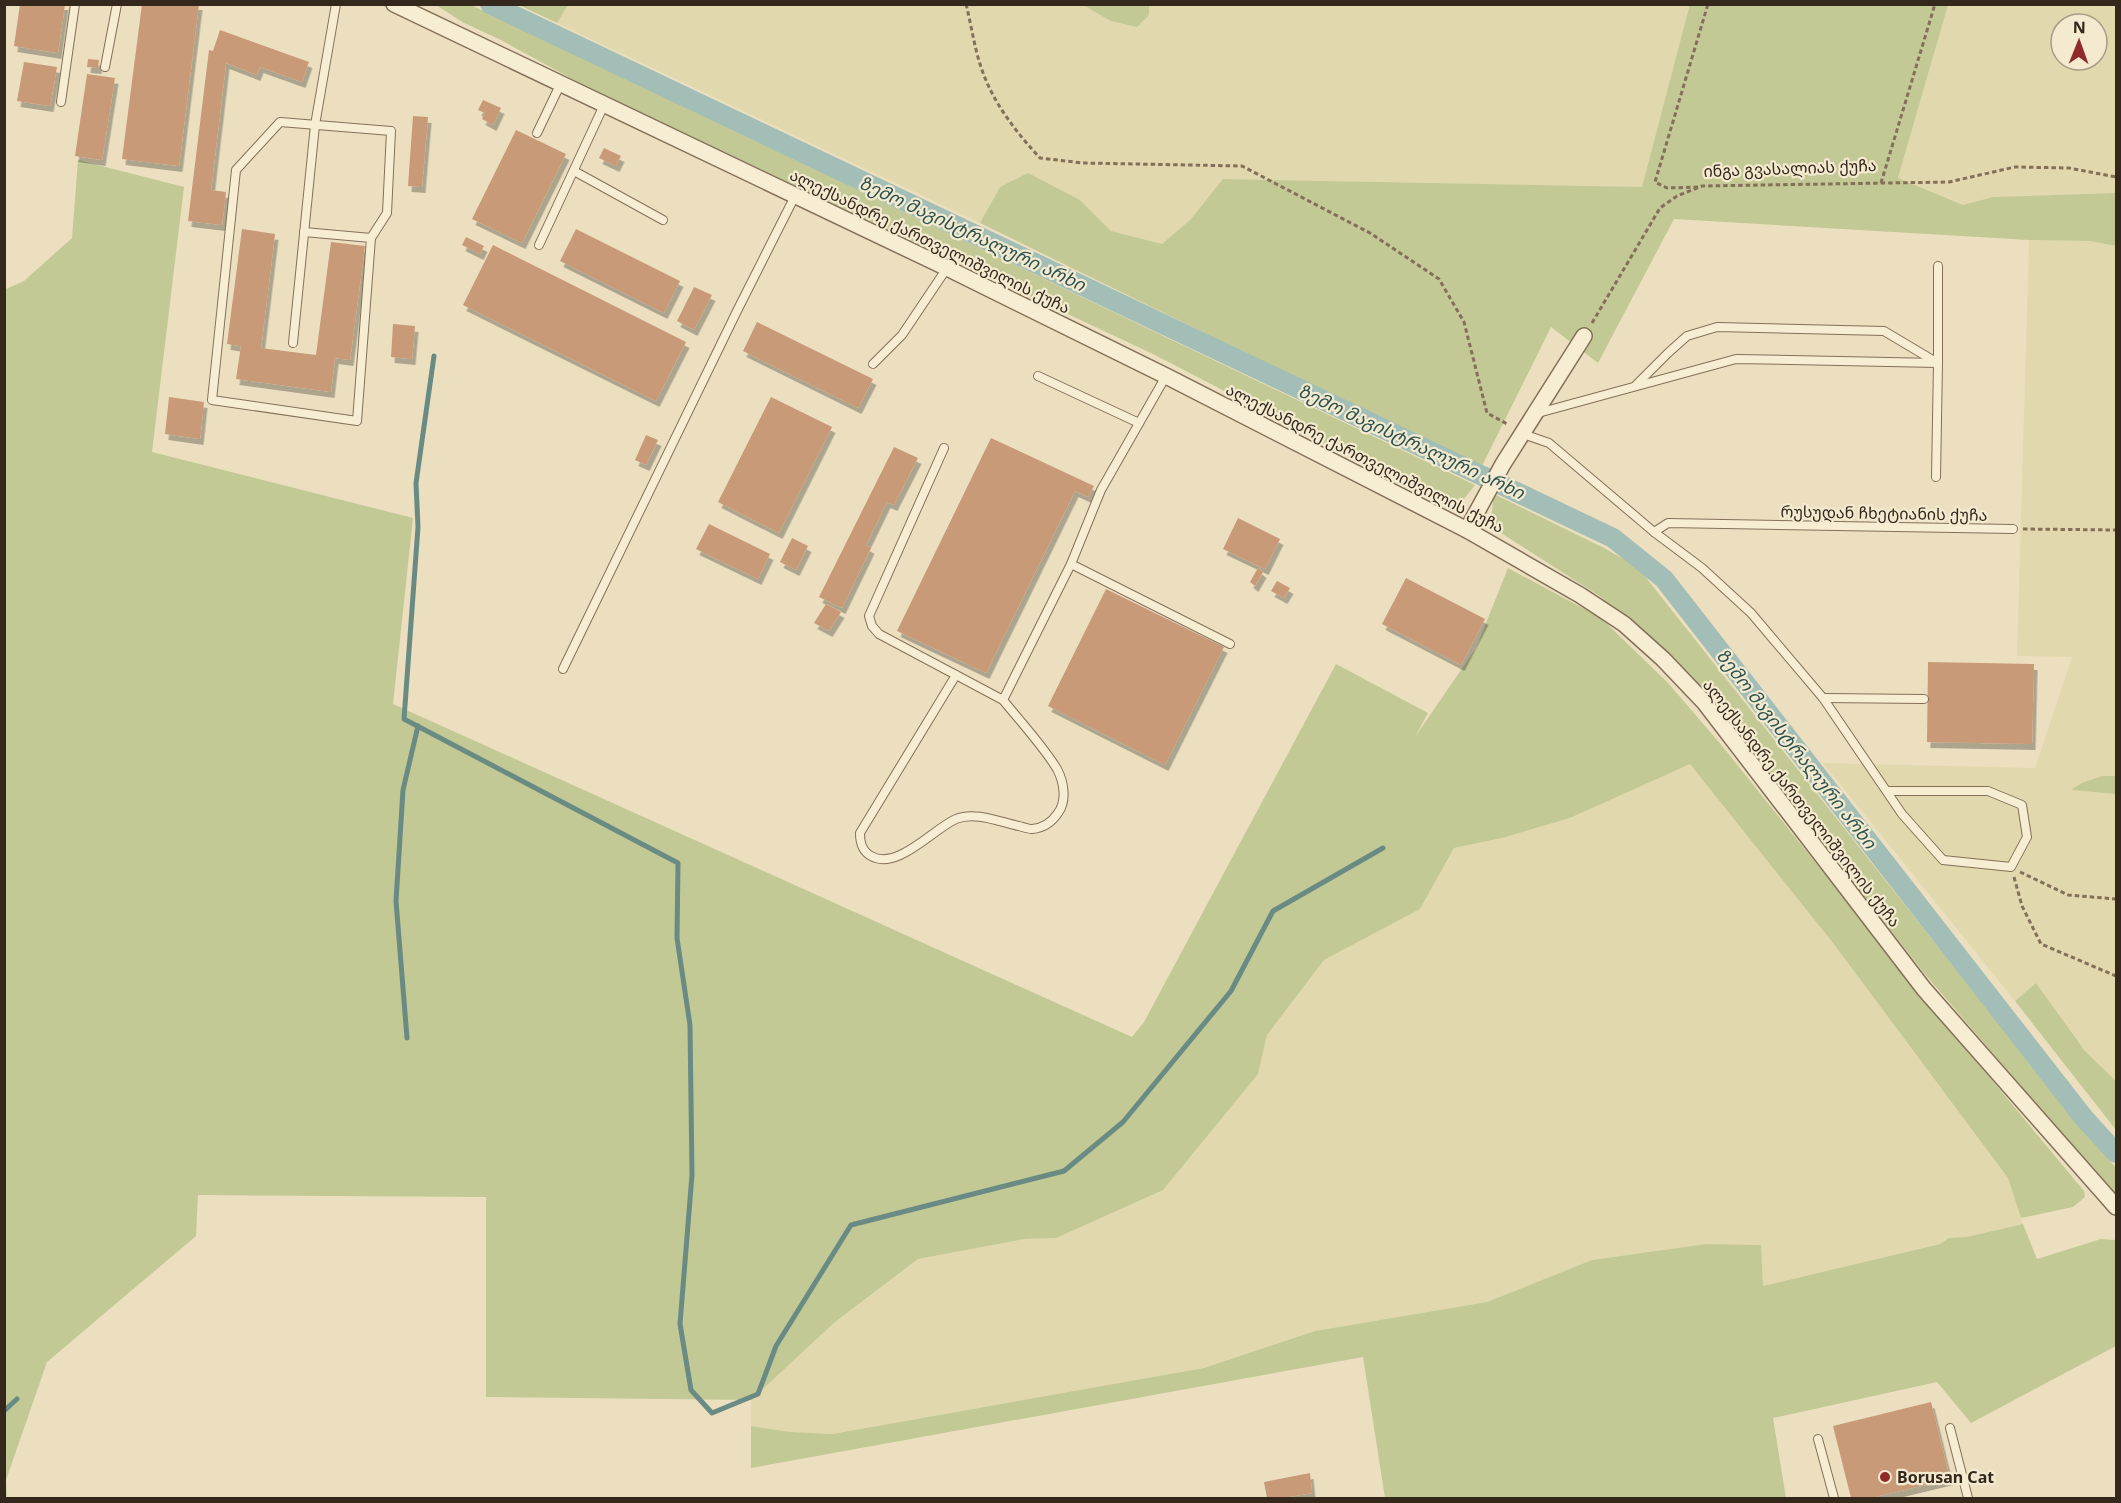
<svg xmlns="http://www.w3.org/2000/svg" width="2121" height="1503" viewBox="0 0 2121 1503" font-family="Georgia,'Noto Sans Georgian',serif">
  <defs>
    <filter id="shadow"><feDropShadow dx="3.5" dy="6" stdDeviation="0" flood-color="#0004"/></filter>
  </defs>
  <rect width="100%" height="100%" fill="#ecdfc0"/>
  <!-- farmland -->
  <g fill="#e1d9ad" fill-rule="evenodd">
    <polygon points="568,4 1083,4 1111,21 1149,16 1149,4 1690,5 1642,187 1224,179 1191,219 1162,244 1111,231 1080,200 1000,187 980,223 557,23"/>
    <path d="M1948,5H2116V193L1993,197L1963,205L1898,178ZM2061,24H2097V60H2061Z"/>
    <polygon points="2029,240 2090,241 2116,246 2116,776 2102,776 2072,790 2116,794 2116,1081 2085,1051 2036,983 2015,1001 1823,763 2035,768 2072,657 2017,656"/>
    <polygon points="1690,763 1833,943 2008,1178 2023,1224 1763,1286 1760,1245 1706,1244 1592,1260 1487,1302 1315,1331 1204,1368 831,1434 790,1432 751,1426 751,1400 835,1322 918,1259 1024,1239 1056,1238 1258,1074 1267,1035 1324,960 1420,909 1454,848 1502,838 1570,818"/>
  </g>
  <!-- green -->
  <g fill="#c2c994">
    <polygon points="1690,4 1948,5 1898,178 1963,205 1993,197 2116,193 2116,246 2090,241 2029,240 1674,219 1598,363 1551,327 1481,468 980,223 1000,187 1028,173 1080,200 1111,231 1162,244 1191,219 1223,179 1642,187"/>
    <polygon points="436,5 471,5 1475,485 1460,504 1448,507 1155,355 600,94 499,39 464,23"/>
    <polygon points="519,5 519,4 568,5 557,23"/>
    <polygon points="1083,5 1149,5 1149,15 1137,27 1111,21"/>
    <polygon points="78,160 184,187 152,452 413,518 393,704 1132,1037 1144,1022 1336,664 1428,713 1415,737 1476,648 1508,568 1601,618 1668,683 1723,747 1927,1002 2084,1191 2085,1197 2073,1207 2021,1218 2008,1178 1833,943 1690,764 1570,818 1502,838 1454,848 1420,909 1324,960 1267,1035 1258,1074 1163,1190 1056,1238 1024,1239 918,1259 835,1322 751,1400 486,1397 486,1197 198,1195 196,1236 47,1362 6,1480 7,1498 5,1498 4,290 24,281 72,238"/>
    <polygon points="1494,494 1604,548 1629,562 1644,575 2067,1110 2116,1168 2116,1197 1924,973 1741,740 1659,647 1598,595 1490,526"/>
    <polygon points="2102,776 2116,776 2116,794 2071,790 2082,783"/>
    <polygon points="2036,983 2085,1051 2116,1081 2116,1130 2015,1001"/>
    <polygon points="2023,1224 2037,1259 2101,1239 2116,1240 2116,1346 1971,1423 1937,1382 1773,1418 1786,1498 1385,1498 1363,1357 751,1468 751,1426 790,1432 832,1434 1204,1368 1315,1331 1487,1302 1592,1260 1706,1244 1761,1245 1763,1286 1940,1244 1949,1238 1967,1237"/>
  </g>
  <g fill="none" stroke-linecap="round" stroke-linejoin="round">
    <!-- stream -->
    <g stroke="#6a8b84" stroke-width="5">
      <polyline points="434,356 416,483 418,527 404,719 678,863 677,938 690,1025 692,1175 680,1324 691,1390 712,1413 758,1394 776,1346 851,1225 1064,1171 1123,1122 1231,991 1273,911 1383,848"/>
      <polyline points="407,1038 396,901 403,790 418,726"/>
      <polyline points="4,1411 17,1399"/>
    </g>
    <!-- canal -->
    <polyline stroke="#a3beb6" stroke-width="20" points="490,4 1613,538 1664,579 2084,1118 2116,1153"/>
  </g>
  <!-- building -->
  <g fill="#c99a77" filter="url(#shadow)">
    <polygon points="20,4 65,4 58,53 14,46"/>
    <polygon points="142,4 199,4 179,166 122,159"/>
    <polygon points="220,30 309,62 302,82 260,67 257,75 226,63 211,190 226,192 222,225 188,221 209,50 213,51"/>
    <polygon points="88,59 99,60 98,68 87,67"/>
    <polygon points="24,62 57,67 50,106 17,101"/>
    <polygon points="87,74 115,78 102,160 75,156"/>
    <polygon points="483,100 501,108 493,125 482,119 485,113 478,110"/>
    <polygon points="413,116 428,117 422,187 408,186"/>
    <polygon points="516,130 566,154 522,243 472,219"/>
    <polygon points="604,148 621,156 616,166 599,158"/>
    <polygon points="242,229 275,234 261,348 316,355 331,242 365,246 350,360 335,358 331,392 236,379 241,346 227,344"/>
    <polygon points="576,229 680,281 664,313 560,261"/>
    <polygon points="466,237 484,246 480,254 462,245"/>
    <polygon points="493,245 686,342 656,401 463,305"/>
    <polygon points="694,287 712,295 694,330 677,321"/>
    <polygon points="757,322 873,379 858,408 743,351"/>
    <polygon points="393,324 415,326 412,359 391,357"/>
    <polygon points="169,397 204,402 200,439 165,434"/>
    <polygon points="771,397 832,427 779,533 718,502"/>
    <polygon points="646,435 658,440 646,465 635,460"/>
    <polygon points="991,438 1094,486 1088,497 1075,491 986,673 897,631"/>
    <polygon points="894,447 918,458 894,505 887,502 866,545 871,548 842,608 819,597"/>
    <polygon points="1238,518 1280,539 1265,569 1223,549"/>
    <polygon points="709,524 770,554 758,579 696,549"/>
    <polygon points="792,538 808,546 796,570 780,562"/>
    <polygon points="1258,568 1263,572 1255,586 1250,582"/>
    <polygon points="1406,578 1485,619 1461,665 1382,624"/>
    <polygon points="1277,581 1290,588 1284,598 1271,591"/>
    <polygon points="1106,589 1224,647 1165,765 1048,706"/>
    <polygon points="826,604 841,612 829,631 814,623"/>
    <polygon points="1928,662 2034,664 2032,744 1927,742"/>
    <polygon points="1931,1402 1950,1479 1871,1498 1851,1498 1833,1426"/>
    <polygon points="1310,1473 1312,1493 1283,1498 1267,1498 1264,1482"/>
  </g>
  <g fill="none" stroke-linecap="round" stroke-linejoin="round">
    <!-- lane casing -->
    <g stroke="#847059" stroke-width="10">
      <g id="lane">
        <polyline points="105,67 117,4"/>
        <polyline points="61,102 75,4"/>
        <polyline points="537,133 561,83"/>
        <polyline points="574,171 663,220"/>
        <polyline points="304,232 371,238 357,421 212,400 236,170 280,122 391,131 387,213 371,238"/>
        <polyline points="539,245 604,105"/>
        <polyline points="293,343 315,125 336,4"/>
        <polyline points="1938,363 1938,266"/>
        <polyline points="873,364 902,335 947,268"/>
        <polyline points="1038,376 1139,423"/>
        <polyline points="1636,385 1668,353 1687,336 1717,327 1884,331 1936,362"/>
        <polyline points="1538,413 1736,359 1938,363 1936,477"/>
        <polyline points="1523,434 1549,443 1654,532 1702,568 1751,613 1823,698 1902,814 1943,860 2011,867 2027,837 2022,805 1988,791 1887,791"/>
        <polyline points="944,448 869,616 872,626 879,634 1003,700 1071,564 1101,490 1166,376"/>
        <polyline points="1654,532 1668,523 2013,529"/>
        <polyline points="1071,564 1230,644"/>
        <polyline points="563,669 737,311 795,196"/>
        <path d="M956,675L860,833C860,843 862,851 871,856C897,871 933,829 956,819C975,811 1000,822 1019,826C1023,827 1028,829 1032,829C1044,828 1052,822 1058,813C1067,801 1064,782 1057,769C1044,747 1020,721 1003,700"/>
        <polyline points="1823,698 1924,699"/>
        <polyline points="1950,1428 1968,1498"/>
        <polyline points="1818,1439 1834,1498"/>
      </g>
    </g>
    <!-- street casing -->
    <g stroke="#847059" stroke-width="18">
      <g id="street">
        <polyline points="394,4 947,268 1166,376 1467,530 1580,595 1624,624 1663,659 1704,702 1924,989 2116,1207"/>
        <polyline points="1467,530 1503,464 1584,336"/>
      </g>
    </g>
    <!-- path -->
    <g stroke="#847059" stroke-width="3" stroke-dasharray="4.5 3" stroke-linecap="butt">
      <path d="M966,4C971,24 974,45 980,64C991,100 1015,131 1040,158L1083,163L1242,166L1370,233L1439,279L1464,322L1487,413L1509,425"/>
      <polyline points="1881,183 1935,4"/>
      <polyline points="1698,187 1667,188 1655,182 1708,4"/>
      <polyline points="1592,323 1660,208 1677,196 1702,186 1949,182 2015,167 2069,168 2116,177"/>
      <polyline points="2023,529 2116,530"/>
      <polyline points="2020,872 2068,895 2116,899"/>
      <polyline points="2014,877 2022,906 2041,944 2116,976"/>
    </g>
    <!-- lane -->
    <use href="#lane" stroke="#f7edd2" stroke-width="8"/>
    <!-- street -->
    <use href="#street" stroke="#f7edd2" stroke-width="15"/>
  </g>
  <!-- markers -->
  <circle fill="#912b2b" stroke="#f4eacf" stroke-width="2" cx="1885" cy="1477" r="6"/>
  <g text-anchor="middle" stroke-width="4.5" stroke-linejoin="round" paint-order="stroke">
    <!-- street labels -->
    <g font-size="16" fill="#34281d" stroke="#f4eacf">
      <text transform="translate(1790 168) rotate(-2)" y="6">ინგა გვასალიას ქუჩა</text>
      <text transform="translate(930 241) rotate(26)" y="6">ალექსანდრე ქართველიშვილის ქუჩა</text>
      <text transform="translate(1365 458) rotate(27)" y="6">ალექსანდრე ქართველიშვილის ქუჩა</text>
      <text transform="translate(1884 513) rotate(1)" y="6">რუსუდან ჩხეტიანის ქუჩა</text>
      <text transform="translate(1802 803) rotate(52)" y="6">ალექსანდრე ქართველიშვილის ქუჩა</text>
    </g>
    <!-- poi labels -->
    <g font-size="16" font-weight="bold" fill="#34281d" stroke="#f4eacf" text-anchor="start">
      <text x="1897" y="1483">Borusan Cat</text>
    </g>
    <!-- water labels -->
    <g font-size="18" font-style="italic" fill="#2c5351" stroke="#f4eacf">
      <text transform="translate(972 234) rotate(25)" y="6">ზემო მაგისტრალური არხი</text>
      <text transform="translate(1411 442) rotate(25)" y="6">ზემო მაგისტრალური არხი</text>
      <text transform="translate(1796 749) rotate(52)" y="6">ზემო მაგისტრალური არხი</text>
    </g>
  </g>
  <!-- border -->
  <rect width="2121" height="1503" fill="none" stroke="#34281d" stroke-width="12"/>
  <!-- north arrow -->
  <g transform="translate(2079 42) rotate(1)"><circle r="28" fill="#f4eacf" stroke="#a79c88" stroke-width="1.5"/>
  <path d="M0-4.5L10 22L0 15L-10 22Z" fill="#912b2b"/>
  <text y="-9" font-size="16" font-weight="bold" text-anchor="middle" fill="#34281d">N</text>
  </g>
</svg>
